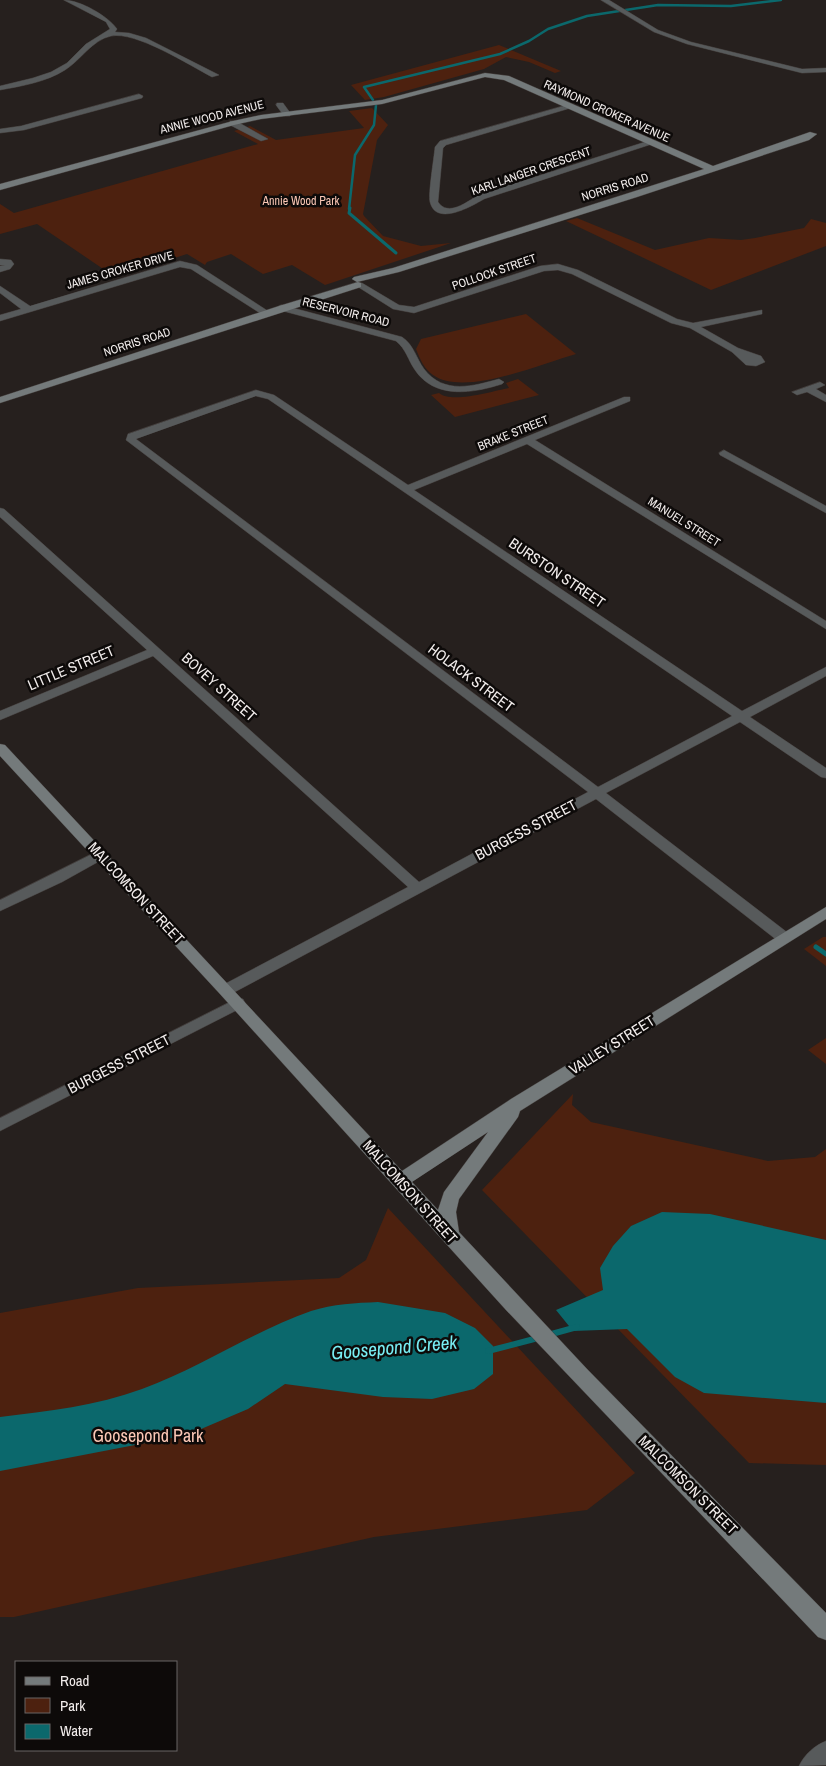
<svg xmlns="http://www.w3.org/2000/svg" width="826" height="1766" viewBox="0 0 826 1766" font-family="'Archivo Narrow',sans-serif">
  <rect width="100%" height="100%" fill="#26201e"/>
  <!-- green -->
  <g fill="#4d210f">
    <polygon points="499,45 561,71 555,73 529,62 506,57 484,69 384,97 365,100 351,85"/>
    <polygon points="372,108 388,125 377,140 363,214 364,216 383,236 421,246 451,243 325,285 292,265 263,274 231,254 207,262 205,265 187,254 115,277 37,224 0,234 0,204 14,213 258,144 234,131 250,126 276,140 364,128 349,111"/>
    <polygon points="577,218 655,250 709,238 741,240 755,238 804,228 811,219 826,223 826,246 711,290 566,221"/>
    <path d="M526,314L576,354C541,364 464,397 433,375C424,369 420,359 416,349L421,339Z"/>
    <path d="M518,379L539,395L455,417L431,395L439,393C451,404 493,391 509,388L506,383Z"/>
    <polygon points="823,937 826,937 826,966 804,949"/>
    <polygon points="826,1038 826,1064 808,1050"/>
    <polygon points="573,1094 572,1105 591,1122 768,1161 815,1157 826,1149 826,1465 749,1463 482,1190"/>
    <polygon points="388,1208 635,1473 587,1510 374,1537 14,1617 0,1617 0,1313 138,1288 339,1278 366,1260"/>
  </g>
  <!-- water -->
  <g fill="#0b686c">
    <polygon points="662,1212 710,1214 826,1240 826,1403 704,1393 675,1377 627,1329 573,1331 556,1310 603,1290 600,1268 613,1246 631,1226"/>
    <path d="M378,1302L445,1313L475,1328L493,1346V1374L474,1389L432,1399L383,1397L285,1384L248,1409L187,1435L0,1471V1417C48,1411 96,1406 142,1389C200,1368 252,1332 311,1311C333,1304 356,1303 378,1302Z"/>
  </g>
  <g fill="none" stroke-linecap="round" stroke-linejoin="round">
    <!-- stream-far3 -->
    <g stroke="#0b686c" stroke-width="2.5">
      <polyline points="373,100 364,87 500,54 529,41 548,29 587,16 658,5 731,6 781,0"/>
      <polyline points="349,209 355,155 374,125 376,105"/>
    </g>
    <!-- stream-far2 -->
    <polyline stroke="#0b686c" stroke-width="3" points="350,208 349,213 396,253"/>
    <!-- stream-far1 -->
    <polyline stroke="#0b686c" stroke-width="5" points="816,947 826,954"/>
    <!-- stream -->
    <g stroke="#0b686c" stroke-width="6">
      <polyline points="548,1335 577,1327"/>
      <polyline points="488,1351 538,1338"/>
    </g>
    <!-- street casing -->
    <g stroke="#433d3b" stroke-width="1">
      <g id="street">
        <path d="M64,0C80,0 108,16 117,29L115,32L129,33L146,38L219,75L212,77C189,65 136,31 111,36C92,40 81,60 65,70C46,82 22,86 0,90V86L33,78L51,72L67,63L86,44L110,29L106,22Z"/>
        <polygon points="601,0 609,0 658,30 691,42 802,69 826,68 826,72 802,73 687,44 654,32"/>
        <polygon points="139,94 143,96 142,98 24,130 0,133 0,129 21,126"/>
        <polygon points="277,103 283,103 291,114 290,116 284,116 276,105"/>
        <path d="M567,105L574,107L446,145L443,148L438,202C448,217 467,202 478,195L648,141L655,143L484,199C472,206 436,227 430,202C428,194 434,158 435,147L440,141Z"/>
        <polygon points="230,121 236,121 268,139 261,141 230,125"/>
        <polygon points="0,259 11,260 14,264 10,269 0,272 0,266 5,265 0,265"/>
        <polygon points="180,261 197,265 271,313 266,316 263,315 191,269 180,267 0,321 0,315 21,309 0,293 0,286 30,306"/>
        <polygon points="558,264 578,270 677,319 693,323 762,310 762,314 701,327 738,348 761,356 765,362 756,366 746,365 732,352 690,328 671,323 572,274 558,270 544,271 414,313 393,309 355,285 356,283 362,283 399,305 414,307 540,266"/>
        <path d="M282,305L402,337C414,345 416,358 424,369C444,395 473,386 499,379L504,382L502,384C474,393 435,400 415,370C408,360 406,349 396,341L279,310V306Z"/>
        <polygon points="820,382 825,385 816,389 826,395 826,402 807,392 797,395 792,392"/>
        <path d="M256,390L274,395L408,485L624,397H630V401L535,440L826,621V629L527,444L414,490L742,711L826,667V676L750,717L826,768V778L821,777L740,722L606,793L788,933L790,937L788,941H778L596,799L231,994L226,995L221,994L219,990L221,986L408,887L153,656L0,720V711L147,650L0,517V508L4,509L419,882L588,792L126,440L128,434ZM256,396L268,399L732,716L598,787L136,439Z"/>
        <polygon points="724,450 826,506 826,513 720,455 719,453"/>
        <polygon points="100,850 105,852 107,855 105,858 62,882 0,911 0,900"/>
        <polygon points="238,998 243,999 245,1003 243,1007 0,1131 0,1118"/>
        <path d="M826,1741V1765L799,1766C804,1755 815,1745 826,1741Z"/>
      </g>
    </g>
    <!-- secondary casing -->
    <g stroke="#433d3b" stroke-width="1">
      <g id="secondary">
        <polygon points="485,73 509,76 713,166 810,132 817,134 809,140 637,197 399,272 357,282 352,279 354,277 393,268 704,169 504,80 485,77 382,104 261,119 234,125 0,190 0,184 233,121 261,115 382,100"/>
        <polygon points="358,282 361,283 361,287 0,403 0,397 279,306"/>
        <path d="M0,744L5,745L402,1171L511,1099L826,907V919L520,1111L518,1117L459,1199L456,1212L459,1232L587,1369L826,1613V1640L818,1637L506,1310L220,994L0,756ZM488,1132L444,1192L438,1210L412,1182Z"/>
      </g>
    </g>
    <!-- street -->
    <use href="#street" fill="#575a5b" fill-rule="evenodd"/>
    <!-- secondary -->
    <use href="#secondary" fill="#747a7b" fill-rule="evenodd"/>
  </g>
  <g text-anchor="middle" stroke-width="5" stroke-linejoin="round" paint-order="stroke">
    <!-- far-street labels -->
    <g font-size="12" fill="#f2edec" stroke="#0d0a09">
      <text transform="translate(607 111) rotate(24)" y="4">RAYMOND CROKER AVENUE</text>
      <text transform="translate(212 117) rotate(-14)" y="4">ANNIE WOOD AVENUE</text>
      <text transform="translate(531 171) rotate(-19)" y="4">KARL LANGER CRESCENT</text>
      <text transform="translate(615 187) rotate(-17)" y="4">NORRIS ROAD</text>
      <text transform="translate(120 270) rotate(-16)" y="4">JAMES CROKER DRIVE</text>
      <text transform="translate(494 272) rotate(-19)" y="4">POLLOCK STREET</text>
      <text transform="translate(346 312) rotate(14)" y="4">RESERVOIR ROAD</text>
      <text transform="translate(137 342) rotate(-18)" y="4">NORRIS ROAD</text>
      <text transform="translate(513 433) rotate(-22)" y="4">BRAKE STREET</text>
      <text transform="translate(684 522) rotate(32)" y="4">MANUEL STREET</text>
    </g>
    <!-- far-park labels -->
    <g font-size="12" fill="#fcc8b6" stroke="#0d0a09">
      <text x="301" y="205">Annie Wood Park</text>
    </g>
    <!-- street labels -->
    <g font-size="15" fill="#f2edec" stroke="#0d0a09">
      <text transform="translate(557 573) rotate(34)" y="5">BURSTON STREET</text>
      <text transform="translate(71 668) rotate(-23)" y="5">LITTLE STREET</text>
      <text transform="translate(471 678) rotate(37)" y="5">HOLACK STREET</text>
      <text transform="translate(219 687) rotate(42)" y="5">BOVEY STREET</text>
      <text transform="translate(526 830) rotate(-28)" y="5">BURGESS STREET</text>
      <text transform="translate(136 893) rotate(47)" y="5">MALCOMSON STREET</text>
      <text transform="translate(612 1045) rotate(-32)" y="5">VALLEY STREET</text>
      <text transform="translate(119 1064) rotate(-27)" y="5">BURGESS STREET</text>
      <text transform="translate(410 1192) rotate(48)" y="5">MALCOMSON STREET</text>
      <text transform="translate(688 1485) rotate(45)" y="5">MALCOMSON STREET</text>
    </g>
    <!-- near-park labels -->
    <g font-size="18" fill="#fcc8b6" stroke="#0d0a09">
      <text x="148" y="1442">Goosepond Park</text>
    </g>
    <!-- near-water labels -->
    <g font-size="19" font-style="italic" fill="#78eef4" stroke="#0d0a09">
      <text transform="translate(394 1347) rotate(-5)" y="7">Goosepond Creek</text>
    </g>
  </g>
  <!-- legend -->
  <rect x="15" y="1661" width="162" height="90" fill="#0d0a09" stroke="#696564"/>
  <rect x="25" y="1677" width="25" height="8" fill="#747a7b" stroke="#696564"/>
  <text x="60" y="1686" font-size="15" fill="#f2edec">Road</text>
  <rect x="25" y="1698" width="25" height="15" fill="#4d210f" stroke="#696564"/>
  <text x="60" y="1711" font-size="15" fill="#f2edec">Park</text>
  <rect x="25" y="1724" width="25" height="15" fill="#0b686c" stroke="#696564"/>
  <text x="60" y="1736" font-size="15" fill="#f2edec">Water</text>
</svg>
